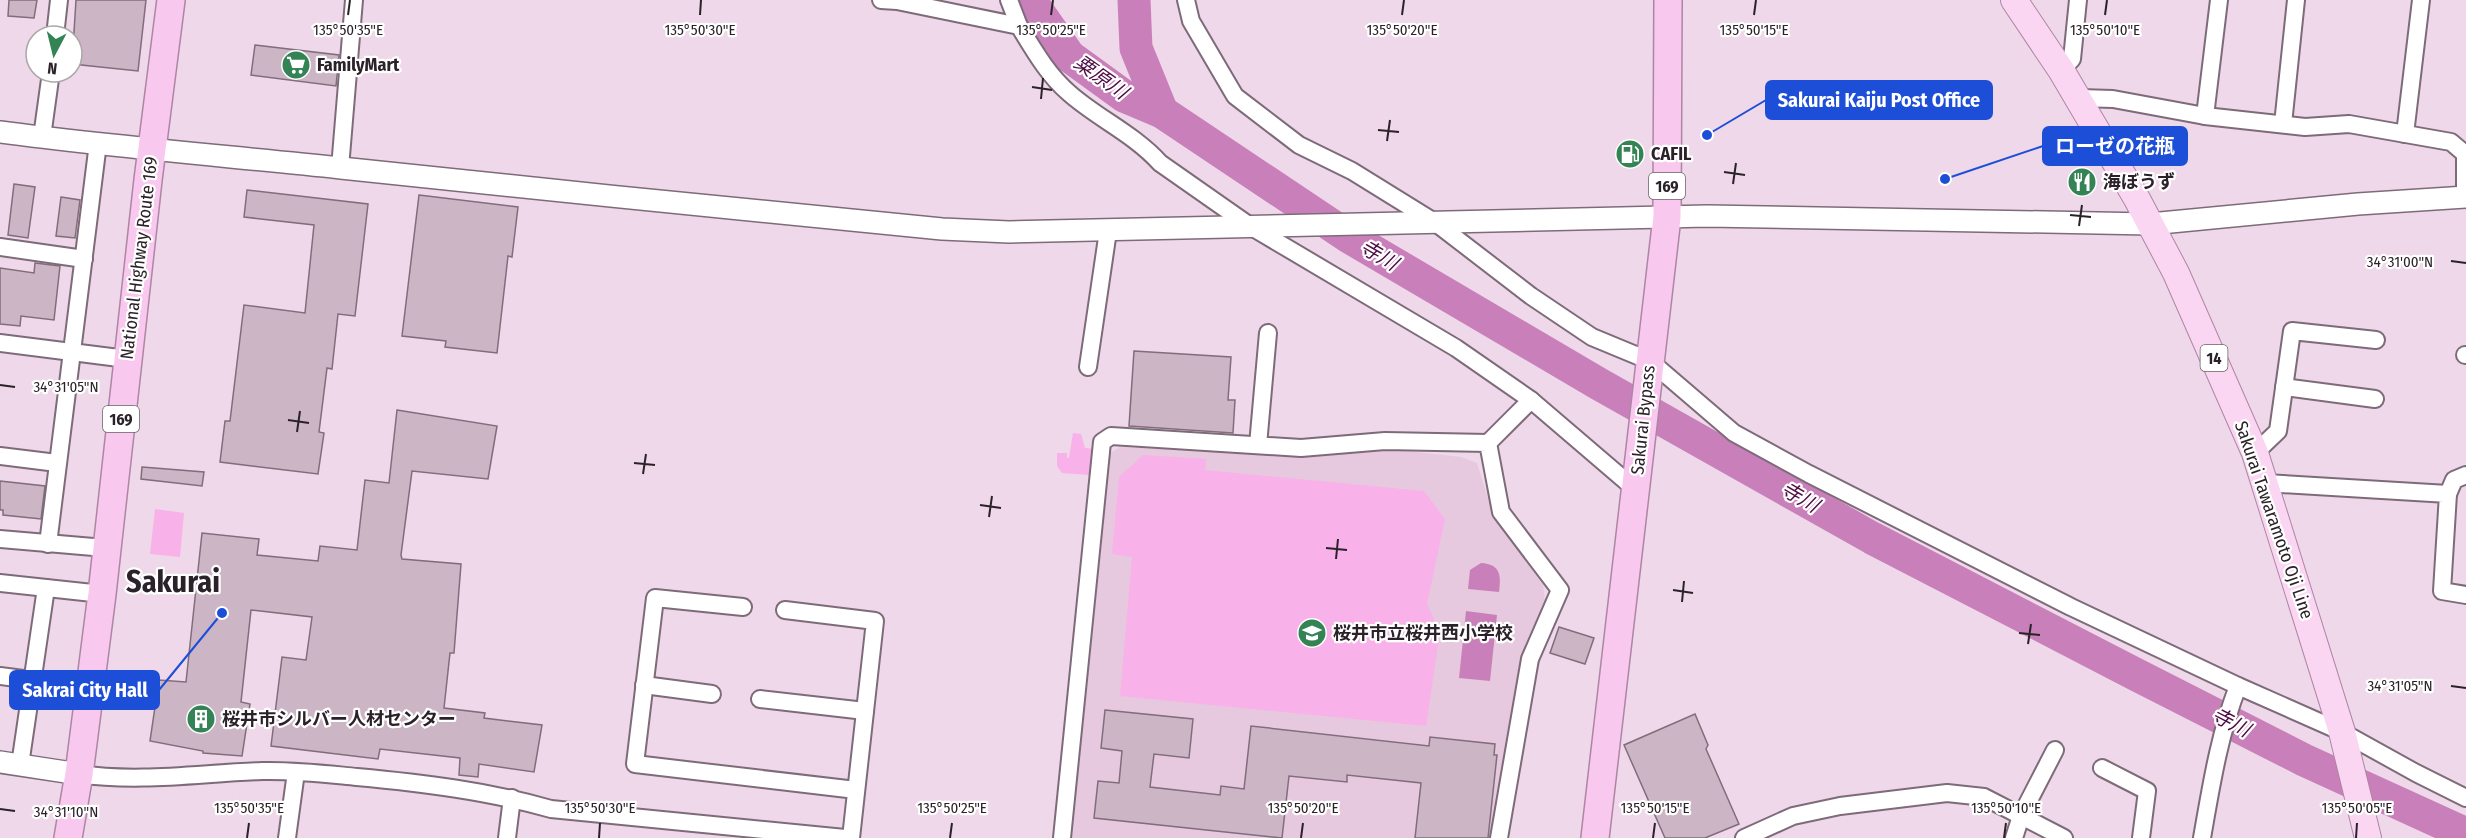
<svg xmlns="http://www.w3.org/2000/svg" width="2466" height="838" viewBox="0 0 2466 838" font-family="'Fira Sans Condensed','Noto Sans JP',sans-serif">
  <rect width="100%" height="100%" fill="#eed8e9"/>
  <!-- built -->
  <polygon fill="#e6c9de" points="1120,447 1299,455 1388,449 1461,457 1477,463 1494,517 1543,585 1545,600 1493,838 1071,838 1109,454"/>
  <!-- green -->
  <g fill="#f9b1e9">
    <polygon points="1073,433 1081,434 1085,448 1095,449 1090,475 1062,473 1057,466 1057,453 1067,453 1067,458 1069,458"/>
    <polygon points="1143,455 1206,459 1205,470 1424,491 1445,519 1427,604 1440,632 1426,726 1120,696 1132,557 1112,554 1119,477"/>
    <polygon points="155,509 184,513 180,557 150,554"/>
  </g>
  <!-- water -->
  <g fill="#c980ba">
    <path d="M1481,563C1501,564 1501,576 1499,592L1468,589L1470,570Z"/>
    <polygon points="1466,611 1497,615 1490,681 1459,678"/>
  </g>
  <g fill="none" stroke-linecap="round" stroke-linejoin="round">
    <!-- river -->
    <g stroke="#c980ba" stroke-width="33">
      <polyline points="1030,0 1069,56 1124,96 1162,112 1349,237 1599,384 1872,538 2135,674 2304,760 2466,834"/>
      <polyline points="1134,0 1136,48 1162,112"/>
    </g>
  </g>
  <!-- building -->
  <g fill="#ccb6c6" stroke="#816d7c" stroke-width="1.5">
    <polygon points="9,0 37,0 34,18 8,16"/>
    <polygon points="76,0 146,0 138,71 72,64"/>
    <polygon points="255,45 339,55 336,86 251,75"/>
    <polygon points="14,184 35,187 28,238 8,235"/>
    <polygon points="247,190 368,204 355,316 338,314 332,369 327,368 319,432 324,433 318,474 220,462 225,421 230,421 244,305 305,313 314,225 244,217"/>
    <polygon points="419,195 518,207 512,257 508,256 497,353 445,347 446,341 402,336"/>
    <polygon points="61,197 80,200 75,238 56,236"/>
    <polygon points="35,263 60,266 54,320 21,316 20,326 0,324 0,268 34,273"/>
    <polygon points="1134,351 1231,357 1228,400 1235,400 1233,433 1129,426"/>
    <polygon points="397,410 497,426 488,479 412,471 401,555 402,559 461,564 454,653 450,653 444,708 485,713 484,718 542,725 534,772 479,764 478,777 459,775 460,758 380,749 378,759 271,746 282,657 306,660 312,617 251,610 241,702 250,704 242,756 203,753 203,751 150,741 159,680 186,682 202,533 259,539 257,555 318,561 320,546 357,550 365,480 389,483"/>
    <polygon points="142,467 204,472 202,486 141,479"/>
    <polygon points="0,481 45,486 41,519 3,515 3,510 0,510"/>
    <polygon points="1559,627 1594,638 1585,664 1550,653"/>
    <polygon points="1105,710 1193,719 1189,758 1154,754 1150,787 1220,795 1221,786 1244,789 1251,726 1429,746 1430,737 1495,744 1494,755 1497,755 1488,838 1415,838 1421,783 1347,775 1347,782 1289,776 1282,838 1094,818 1098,781 1119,783 1122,751 1101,748"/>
    <polygon points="1695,714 1708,745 1706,749 1739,824 1705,838 1665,838 1624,745"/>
  </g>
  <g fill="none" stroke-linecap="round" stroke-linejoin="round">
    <!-- minor casing -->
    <g stroke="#7e6b7a" stroke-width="20">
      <g id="minor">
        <path d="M881,0L897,1L1019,26C1034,50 1047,74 1069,93C1097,118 1134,134 1160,163L1250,226L1456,348L1531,400L1488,443"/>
        <polyline points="1009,0 1019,26"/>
        <polyline points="1186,0 1191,21 1235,96 1299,145 1352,171 1436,223 1531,296 1592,337 1650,361 1734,433 1809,474 2071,607 2238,686 2342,732 2416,773 2466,798"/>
        <polyline points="55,36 59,0"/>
        <polyline points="2061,70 2072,59 2078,0"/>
        <polyline points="2079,98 2113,99 2205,116 2305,127 2349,124 2451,142 2465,154 2465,197"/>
        <polyline points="2205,116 2219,0"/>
        <polyline points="2283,124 2296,0"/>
        <polyline points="2405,134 2421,0"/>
        <polyline points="42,137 51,72"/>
        <polyline points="340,168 354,0"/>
        <polyline points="0,247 84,259"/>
        <polyline points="0,343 127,359"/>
        <polyline points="2465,355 2466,355"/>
        <polyline points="1088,367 1108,231"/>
        <polyline points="2284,387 2375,399"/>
        <polyline points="1531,400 1635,489"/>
        <polyline points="1258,445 1268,333"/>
        <polyline points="2255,453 2278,431 2292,331 2376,340"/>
        <polyline points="0,456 57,463"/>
        <polyline points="2265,483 2448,494 2442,591 2466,595"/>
        <polyline points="2448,494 2454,480 2466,475"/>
        <polyline points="0,539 105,548"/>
        <polyline points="48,544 98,143"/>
        <polyline points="0,583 102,594"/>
        <polyline points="743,607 655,598 635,764 856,790"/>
        <polyline points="785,610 875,621 851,838"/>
        <polyline points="0,676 31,680"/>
        <polyline points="644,685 712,694"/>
        <polyline points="760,699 865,711"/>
        <polyline points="20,765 46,588"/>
        <polyline points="2102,768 2147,791 2141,838"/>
        <path d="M79,774C140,783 201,773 262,771C294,770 326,774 357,777C422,783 488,791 551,809L845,838"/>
        <polyline points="287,838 296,772"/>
        <polyline points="507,838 512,798"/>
        <polyline points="1062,838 1102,442 1111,436 1301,448 1385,441 1488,443 1501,512 1560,590 1530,659 1499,838"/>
        <polyline points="1744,838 1793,816 1840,806 1947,793 1984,797 2064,838"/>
        <polyline points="2014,838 2021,816 2055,750"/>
        <path d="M2202,838C2211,787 2219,735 2238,686"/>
      </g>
    </g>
    <!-- tertiary casing -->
    <g stroke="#7e6b7a" stroke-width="24">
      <g id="tertiary">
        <path d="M0,132C113,147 227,156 341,168C541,189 742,210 942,229L1009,232L1707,216L2150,224L2358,204L2466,197"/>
        <polyline points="0,762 79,774"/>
      </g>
    </g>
    <!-- primary casing -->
    <g stroke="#af85a5" stroke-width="28">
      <polyline id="primary" points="2014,0 2061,70 2137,199 2176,273 2255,453 2342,732 2368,838"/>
    </g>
    <!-- trunk casing -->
    <g stroke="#af85a5" stroke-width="30">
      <g id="trunk">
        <polyline points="68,838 79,774 102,594 148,180 171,0"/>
        <polyline points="1595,838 1667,217 1668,0"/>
      </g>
    </g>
    <!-- minor -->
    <use href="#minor" stroke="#fff" stroke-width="16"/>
    <!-- tertiary -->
    <use href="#tertiary" stroke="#fff" stroke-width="21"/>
    <!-- primary -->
    <use href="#primary" stroke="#fad6f2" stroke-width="26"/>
    <!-- trunk -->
    <use href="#trunk" stroke="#f8c8ee" stroke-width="27"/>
  </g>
  <!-- ticks -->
  <path fill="none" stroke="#2a2228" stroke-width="2" d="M348,15L350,0M700,15L701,0M1051,15L1053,0M1402,15L1404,0M1754,15L1756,0M2105,15L2107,0M1032,87L1052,90M1041,99L1043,78M1378,130L1399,132M1387,141L1390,120M1724,172L1745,175M1733,184L1736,163M2070,215L2091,217M2079,226L2082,205M2451,261L2466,263M0,385L15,387M288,420L309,423M297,432L300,411M634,463L655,465M643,474L646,454M980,505L1001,508M989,517L992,496M1326,548L1347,550M1336,559L1338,539M1673,590L1693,593M1682,602L1684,581M2019,633L2040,635M2028,644L2031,624M2451,686L2466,688M0,809L15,811M247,838L249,823M599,838L600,823M950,838L952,823M1301,838L1303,823M1653,838L1655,823M2004,838L2006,823M2356,838L2357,823"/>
  <!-- icons -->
  <defs>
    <g id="supermarket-disc" transform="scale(1.5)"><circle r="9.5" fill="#338354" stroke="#fff"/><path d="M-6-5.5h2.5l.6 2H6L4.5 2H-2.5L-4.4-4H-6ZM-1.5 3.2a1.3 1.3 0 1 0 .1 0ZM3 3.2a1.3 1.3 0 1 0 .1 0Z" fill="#fff"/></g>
    <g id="fuel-disc" transform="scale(1.5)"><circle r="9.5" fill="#338354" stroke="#fff"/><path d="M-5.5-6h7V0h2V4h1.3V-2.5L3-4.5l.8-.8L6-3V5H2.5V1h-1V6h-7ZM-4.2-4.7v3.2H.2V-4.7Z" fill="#fff"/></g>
    <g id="restaurant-disc" transform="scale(1.5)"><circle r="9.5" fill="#338354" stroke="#fff"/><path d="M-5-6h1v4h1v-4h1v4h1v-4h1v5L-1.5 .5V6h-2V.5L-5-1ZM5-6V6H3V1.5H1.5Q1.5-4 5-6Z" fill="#fff"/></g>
    <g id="school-disc" transform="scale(1.5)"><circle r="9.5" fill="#338354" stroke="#fff"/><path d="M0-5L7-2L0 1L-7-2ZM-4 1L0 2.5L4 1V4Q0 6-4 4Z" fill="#fff"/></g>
    <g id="building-disc" transform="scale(1.5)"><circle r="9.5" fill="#338354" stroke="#fff"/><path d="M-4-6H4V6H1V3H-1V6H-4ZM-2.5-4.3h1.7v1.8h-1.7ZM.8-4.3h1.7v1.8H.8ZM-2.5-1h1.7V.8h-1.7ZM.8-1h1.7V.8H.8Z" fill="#fff"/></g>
  </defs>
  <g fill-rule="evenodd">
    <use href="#supermarket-disc" x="296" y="65"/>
    <use href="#fuel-disc" x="1630" y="154"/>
    <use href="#restaurant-disc" x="2082" y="182"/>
    <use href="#school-disc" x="1312" y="633"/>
    <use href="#building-disc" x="201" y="719"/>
  </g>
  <g text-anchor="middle" stroke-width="4.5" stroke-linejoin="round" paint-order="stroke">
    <!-- shield labels -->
    <g fill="#fff" stroke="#6a6468" stroke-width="1.5">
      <rect x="1649" y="173" width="36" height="26" rx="4.5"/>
      <rect x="2200.5" y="345" width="27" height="26" rx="4.5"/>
      <rect x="103" y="406" width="36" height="26" rx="4.5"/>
    </g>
    <g font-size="16" font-weight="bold" fill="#2a2228">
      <text x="1667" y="192">169</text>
      <text x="2214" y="364">14</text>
      <text x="121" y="425">169</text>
    </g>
    <!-- poi labels -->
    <g font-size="18" font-weight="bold" fill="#2a2228" stroke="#fff" text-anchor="start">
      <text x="317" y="71">FamilyMart</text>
      <text x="1651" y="160">CAFIL</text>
      <text x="2103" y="188">海ぼうず</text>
      <text x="1333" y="639">桜井市立桜井西小学校</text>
      <text x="222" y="725">桜井市シルバー人材センター</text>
    </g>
    <!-- street labels -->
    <g font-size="18" fill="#2a2228" stroke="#fff">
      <text transform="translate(139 258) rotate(-83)" y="6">National Highway Route 169</text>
      <text transform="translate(1643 420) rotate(-84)" y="6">Sakurai Bypass</text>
      <text transform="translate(2274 520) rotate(71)" y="6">Sakurai Tawaramoto Oji Line</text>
    </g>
    <!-- water labels -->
    <g font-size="20" font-style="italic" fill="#4f0d45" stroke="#fff">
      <text transform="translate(1101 77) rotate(35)" y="7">粟原川</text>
      <text transform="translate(1379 255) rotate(30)" y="7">寺川</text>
      <text transform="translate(1800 497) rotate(30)" y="7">寺川</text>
      <text transform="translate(2231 722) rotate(27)" y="7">寺川</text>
    </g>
    <!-- town labels -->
    <g font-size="30" font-weight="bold" fill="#2a2228" stroke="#fff">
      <text x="173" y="592">Sakurai</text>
    </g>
  </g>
  <g font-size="15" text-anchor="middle" fill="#2a2228" stroke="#fff" stroke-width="4.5" stroke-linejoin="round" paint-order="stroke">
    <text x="348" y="35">135°50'35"E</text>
    <text x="700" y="35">135°50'30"E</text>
    <text x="1051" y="35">135°50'25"E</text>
    <text x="1402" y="35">135°50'20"E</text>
    <text x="1754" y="35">135°50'15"E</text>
    <text x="2105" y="35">135°50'10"E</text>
    <text x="2400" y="267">34°31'00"N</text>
    <text x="66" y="392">34°31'05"N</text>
    <text x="2400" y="691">34°31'05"N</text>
    <text x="249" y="813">135°50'35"E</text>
    <text x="600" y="813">135°50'30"E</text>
    <text x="952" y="813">135°50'25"E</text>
    <text x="1303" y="813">135°50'20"E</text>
    <text x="1655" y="813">135°50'15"E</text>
    <text x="2006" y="813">135°50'10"E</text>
    <text x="2357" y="813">135°50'05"E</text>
    <text x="66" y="817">34°31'10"N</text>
  </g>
  <!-- callouts -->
  <path fill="none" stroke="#1d4ed8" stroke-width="2" d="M1707 135L1766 100M1945 179L2043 146M222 613L159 690"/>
  <g fill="#1d4ed8" stroke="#fff" stroke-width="2">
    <circle cx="1707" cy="135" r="6"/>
    <circle cx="1945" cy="179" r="6"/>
    <circle cx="222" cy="613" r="6"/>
  </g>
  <g fill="#1d4ed8" stroke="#1d4ed8" stroke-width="2">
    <rect x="1766" y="81" width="226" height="38" rx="6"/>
    <rect x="2043" y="127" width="144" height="38" rx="6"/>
    <rect x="10" y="671" width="149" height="38" rx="6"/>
  </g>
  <g font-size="20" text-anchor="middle" font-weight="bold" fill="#fff">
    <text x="1879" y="107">Sakurai Kaiju Post Office</text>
    <text x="2115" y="153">ローゼの花瓶</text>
    <text x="85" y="697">Sakrai City Hall</text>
  </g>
  <!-- north arrow -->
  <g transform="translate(54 54) rotate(187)"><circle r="28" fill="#ffffff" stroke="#aaa7a9" stroke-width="1.5"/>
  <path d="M0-4.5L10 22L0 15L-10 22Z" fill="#338354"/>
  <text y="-9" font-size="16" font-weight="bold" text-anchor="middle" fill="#2a2228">N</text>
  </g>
</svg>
